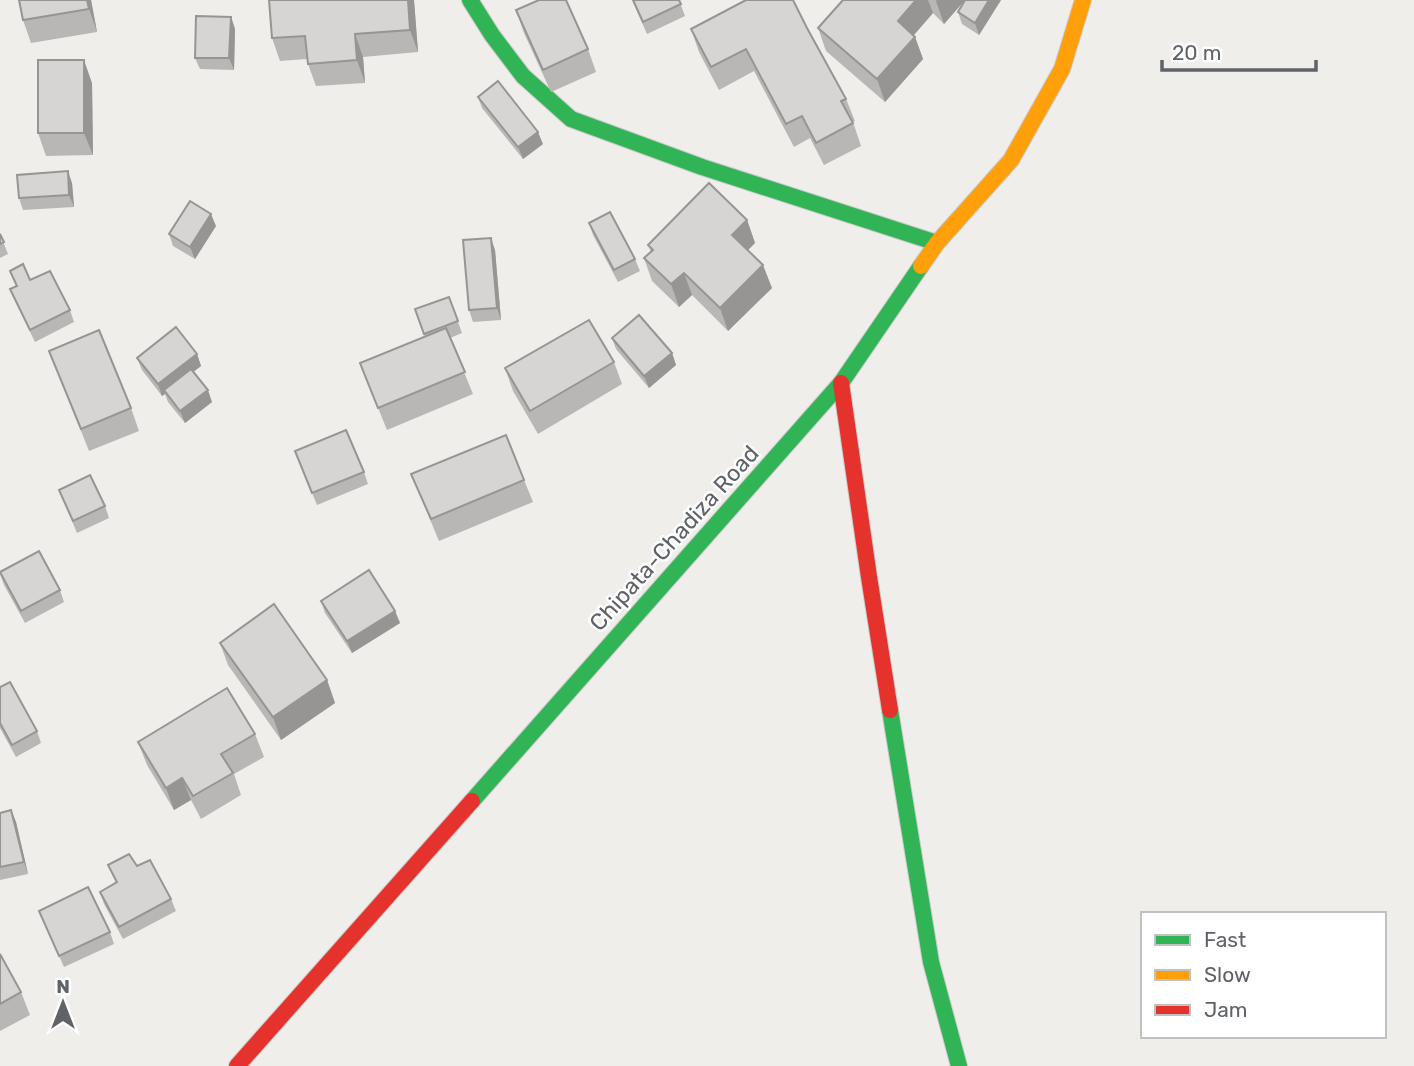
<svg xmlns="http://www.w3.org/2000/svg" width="1414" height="1066" viewBox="0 0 1414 1066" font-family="Rubik,sans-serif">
  <rect width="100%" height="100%" fill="#efeeea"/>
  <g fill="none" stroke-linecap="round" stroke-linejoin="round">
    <!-- fast casing -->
    <g stroke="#cacacb" stroke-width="18">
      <g id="fast">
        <polyline points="470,0 492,35 523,76 571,119 702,167 937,243"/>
        <polyline points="890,710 931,962 959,1066"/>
        <polyline points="472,801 841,383 921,266"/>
      </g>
    </g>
    <!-- slow casing -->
    <g stroke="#cacacb" stroke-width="18">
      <polyline id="slow" points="921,266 937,243 1011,160 1062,69 1083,0"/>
    </g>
    <!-- jam casing -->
    <g stroke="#cacacb" stroke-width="18">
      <g id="jam">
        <polyline points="841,383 869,577 890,710"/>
        <polyline points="237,1066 472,801"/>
      </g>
    </g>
    <!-- fast -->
    <use href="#fast" stroke="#30b455" stroke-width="16"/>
    <!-- slow -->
    <use href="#slow" stroke="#ff9f0a" stroke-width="16"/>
    <!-- jam -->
    <use href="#jam" stroke="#e5322d" stroke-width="16"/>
  </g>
  <!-- wall -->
  <g fill="#b8b7b5">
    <polygon points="91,0 97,32 31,43 23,20"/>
    <polygon points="269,0 414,0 418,52 363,57 365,83 316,86 308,64 307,59 280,61 272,38"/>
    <polygon points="632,0 679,0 685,16 647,34"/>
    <polygon points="843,0 965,0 944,24 933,13 914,35 915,37 923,59 885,102 826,51 818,28"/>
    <polygon points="1001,0 979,35 962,24 958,12"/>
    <polygon points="516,10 588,49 596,72 551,92 524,33"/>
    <polygon points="231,17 235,29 234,70 200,69 195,58"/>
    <polygon points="807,28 846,99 855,121 853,122 861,146 824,165 810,138 794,147 754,71 719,90 699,52 691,29"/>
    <polygon points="92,83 93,155 46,156 38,133"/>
    <polygon points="478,97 543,144 523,159 482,108"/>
    <polygon points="72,183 74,207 23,210 19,198"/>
    <polygon points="747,220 755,243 748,250 772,288 728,331 692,295 679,307 652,281 644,258 651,252 648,245"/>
    <polygon points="589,223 635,259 640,271 618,282 593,235"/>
    <polygon points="216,226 195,259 173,246 169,234"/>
    <polygon points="0,234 8,254 0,258"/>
    <polygon points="495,250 501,320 473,322 469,310"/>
    <polygon points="10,271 30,280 70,310 74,322 35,342 15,301 10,289 16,286"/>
    <polygon points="449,297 462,333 450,338 473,394 387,430 360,363 425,337 415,309"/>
    <polygon points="612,338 672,353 676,365 649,388 616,349"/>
    <polygon points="49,351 131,408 139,431 89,451"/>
    <polygon points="197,354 201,366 193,372 212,402 185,423 168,402 165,394 162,396 142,370 137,358"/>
    <polygon points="614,362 622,384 538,434 513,391 505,368"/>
    <polygon points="295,451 364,472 368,484 317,505"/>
    <polygon points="411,474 524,480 533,502 439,541"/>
    <polygon points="59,490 105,506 109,518 77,533"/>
    <polygon points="0,574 60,590 64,602 25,623 4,585"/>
    <polygon points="321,601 395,611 400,623 352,653 325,613"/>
    <polygon points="220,643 327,680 335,703 281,740 228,665"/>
    <polygon points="0,687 37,731 41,743 16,757 0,728"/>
    <polygon points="255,734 264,757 234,774 241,795 201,819 191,800 174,810 147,765 138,742"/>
    <polygon points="11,810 16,822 28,874 0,880 0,813"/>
    <polygon points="108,865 137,866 171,899 176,911 123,939 104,904 100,892 116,883"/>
    <polygon points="39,911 110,932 114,944 64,967"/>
    <polygon points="0,954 21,992 30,1015 0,1031"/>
  </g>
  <!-- shaded-wall -->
  <g fill="#969594">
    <polygon points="87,0 91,0 97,32 89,9"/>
    <polygon points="408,0 414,0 418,52 410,30"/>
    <polygon points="916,0 928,0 933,13 906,44 898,21"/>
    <polygon points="937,0 965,0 944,24 936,1"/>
    <polygon points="989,0 1001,0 979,35 975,23"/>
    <polygon points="231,17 235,29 234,70 229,58"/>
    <polygon points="355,34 363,57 365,83 357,60"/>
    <polygon points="915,37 923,59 885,102 877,79"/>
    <polygon points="84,60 92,83 93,155 84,133"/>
    <polygon points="538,132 543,144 523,159 518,147"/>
    <polygon points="68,171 72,183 74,207 69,195"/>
    <polygon points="211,214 216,226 195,259 190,247"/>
    <polygon points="747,220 755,243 740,258 732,235"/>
    <polygon points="491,238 495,250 501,320 497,308"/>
    <polygon points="763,265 772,288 728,331 720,308"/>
    <polygon points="684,273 692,295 679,307 671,284"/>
    <polygon points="672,353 676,365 649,388 644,376"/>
    <polygon points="197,354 201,366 166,393 164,390 165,394 162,396 158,384"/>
    <polygon points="208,390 212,402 185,423 180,411"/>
    <polygon points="395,611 400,623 352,653 347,641"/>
    <polygon points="327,680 335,703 281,740 273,717"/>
    <polygon points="182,778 191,800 174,810 166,788"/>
    <polygon points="11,810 16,822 28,874 24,862"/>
  </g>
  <!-- building -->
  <g fill="#d6d5d3" stroke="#969594" stroke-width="2">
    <polygon points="19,0 87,0 89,9 23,20"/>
    <polygon points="269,0 408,0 410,30 355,34 357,60 308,64 305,36 272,38"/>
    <polygon points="539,0 566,0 588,49 543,70 516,10"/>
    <polygon points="633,0 679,0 681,4 643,22"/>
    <polygon points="746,0 793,0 807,28 846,99 841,101 853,123 816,143 802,116 786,124 746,49 711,67 691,29"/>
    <polygon points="843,0 916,0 898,21 915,37 877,79 818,28"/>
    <polygon points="965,0 989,0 975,23 958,12"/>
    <polygon points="196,16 231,17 229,58 195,58"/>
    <rect x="38" y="60" width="46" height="73"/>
    <polygon points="498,81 538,132 518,147 478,97"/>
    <polygon points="68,171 69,195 19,198 17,175"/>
    <polygon points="709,183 747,220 732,235 763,265 720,308 684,273 671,284 644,258 653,250 648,245"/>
    <polygon points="190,201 211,214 190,247 169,234"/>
    <polygon points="610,212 635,259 614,270 589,223"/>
    <polygon points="0,234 4,242 0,244"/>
    <polygon points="491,238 497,308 469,310 463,240"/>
    <polygon points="23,264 30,280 50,271 70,310 30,330 10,289 17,286 10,271"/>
    <polygon points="449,297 458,321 424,334 415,309"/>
    <polygon points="639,315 672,353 644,376 612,338"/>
    <polygon points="589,320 614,362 530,411 505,368"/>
    <polygon points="176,327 197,354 158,384 137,358"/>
    <polygon points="446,328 465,372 378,408 360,363"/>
    <polygon points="99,330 131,408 81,429 49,351"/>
    <polygon points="191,369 208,390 180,411 164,390"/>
    <polygon points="346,430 364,472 312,493 295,451"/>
    <polygon points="506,435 524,480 431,519 411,474"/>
    <polygon points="90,475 105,506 73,521 59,490"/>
    <polygon points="39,551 60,590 21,611 0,572"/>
    <polygon points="369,570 395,611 347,641 321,601"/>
    <polygon points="274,604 327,680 273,717 220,643"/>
    <polygon points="10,682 37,731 12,745 0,723 0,687"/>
    <polygon points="227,688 255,734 221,754 233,773 193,796 182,778 166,788 138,742"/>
    <polygon points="11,810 24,862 0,867 0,813"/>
    <polygon points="129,854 137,866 150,860 171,899 119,927 100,892 117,882 108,865"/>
    <polygon points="88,887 110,932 59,956 39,911"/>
    <polygon points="0,954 21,992 0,1004"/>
  </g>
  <g text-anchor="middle" stroke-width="5" stroke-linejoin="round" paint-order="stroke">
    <!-- street labels -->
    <g font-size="23" fill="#5f6368" stroke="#fff">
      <text transform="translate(674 538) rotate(-48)" y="8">Chipata-Chadiza Road</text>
    </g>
  </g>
  <!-- legend -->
  <rect x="1141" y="912" width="245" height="126" fill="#ffffff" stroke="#bfc1c3" stroke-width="2"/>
  <rect x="1155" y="935" width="35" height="10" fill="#30b455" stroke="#bfc1c3" stroke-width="2"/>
  <text x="1204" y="947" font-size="21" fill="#5f6368">Fast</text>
  <rect x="1155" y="970" width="35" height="10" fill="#ff9f0a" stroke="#bfc1c3" stroke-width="2"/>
  <text x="1204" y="982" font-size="21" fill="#5f6368">Slow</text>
  <rect x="1155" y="1005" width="35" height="10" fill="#e5322d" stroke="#bfc1c3" stroke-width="2"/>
  <text x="1204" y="1017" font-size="21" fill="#5f6368">Jam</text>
  <!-- north arrow -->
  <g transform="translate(63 1003)" stroke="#ffffff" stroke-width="5" paint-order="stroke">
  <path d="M0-5L12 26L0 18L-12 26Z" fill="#5f6368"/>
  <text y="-10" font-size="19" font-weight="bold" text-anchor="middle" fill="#5f6368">N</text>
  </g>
  <!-- scale -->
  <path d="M1162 60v10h154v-10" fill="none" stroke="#5f6368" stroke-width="3.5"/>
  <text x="1172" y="60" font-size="21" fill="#5f6368" stroke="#ffffff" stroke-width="5" paint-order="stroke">20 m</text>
</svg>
